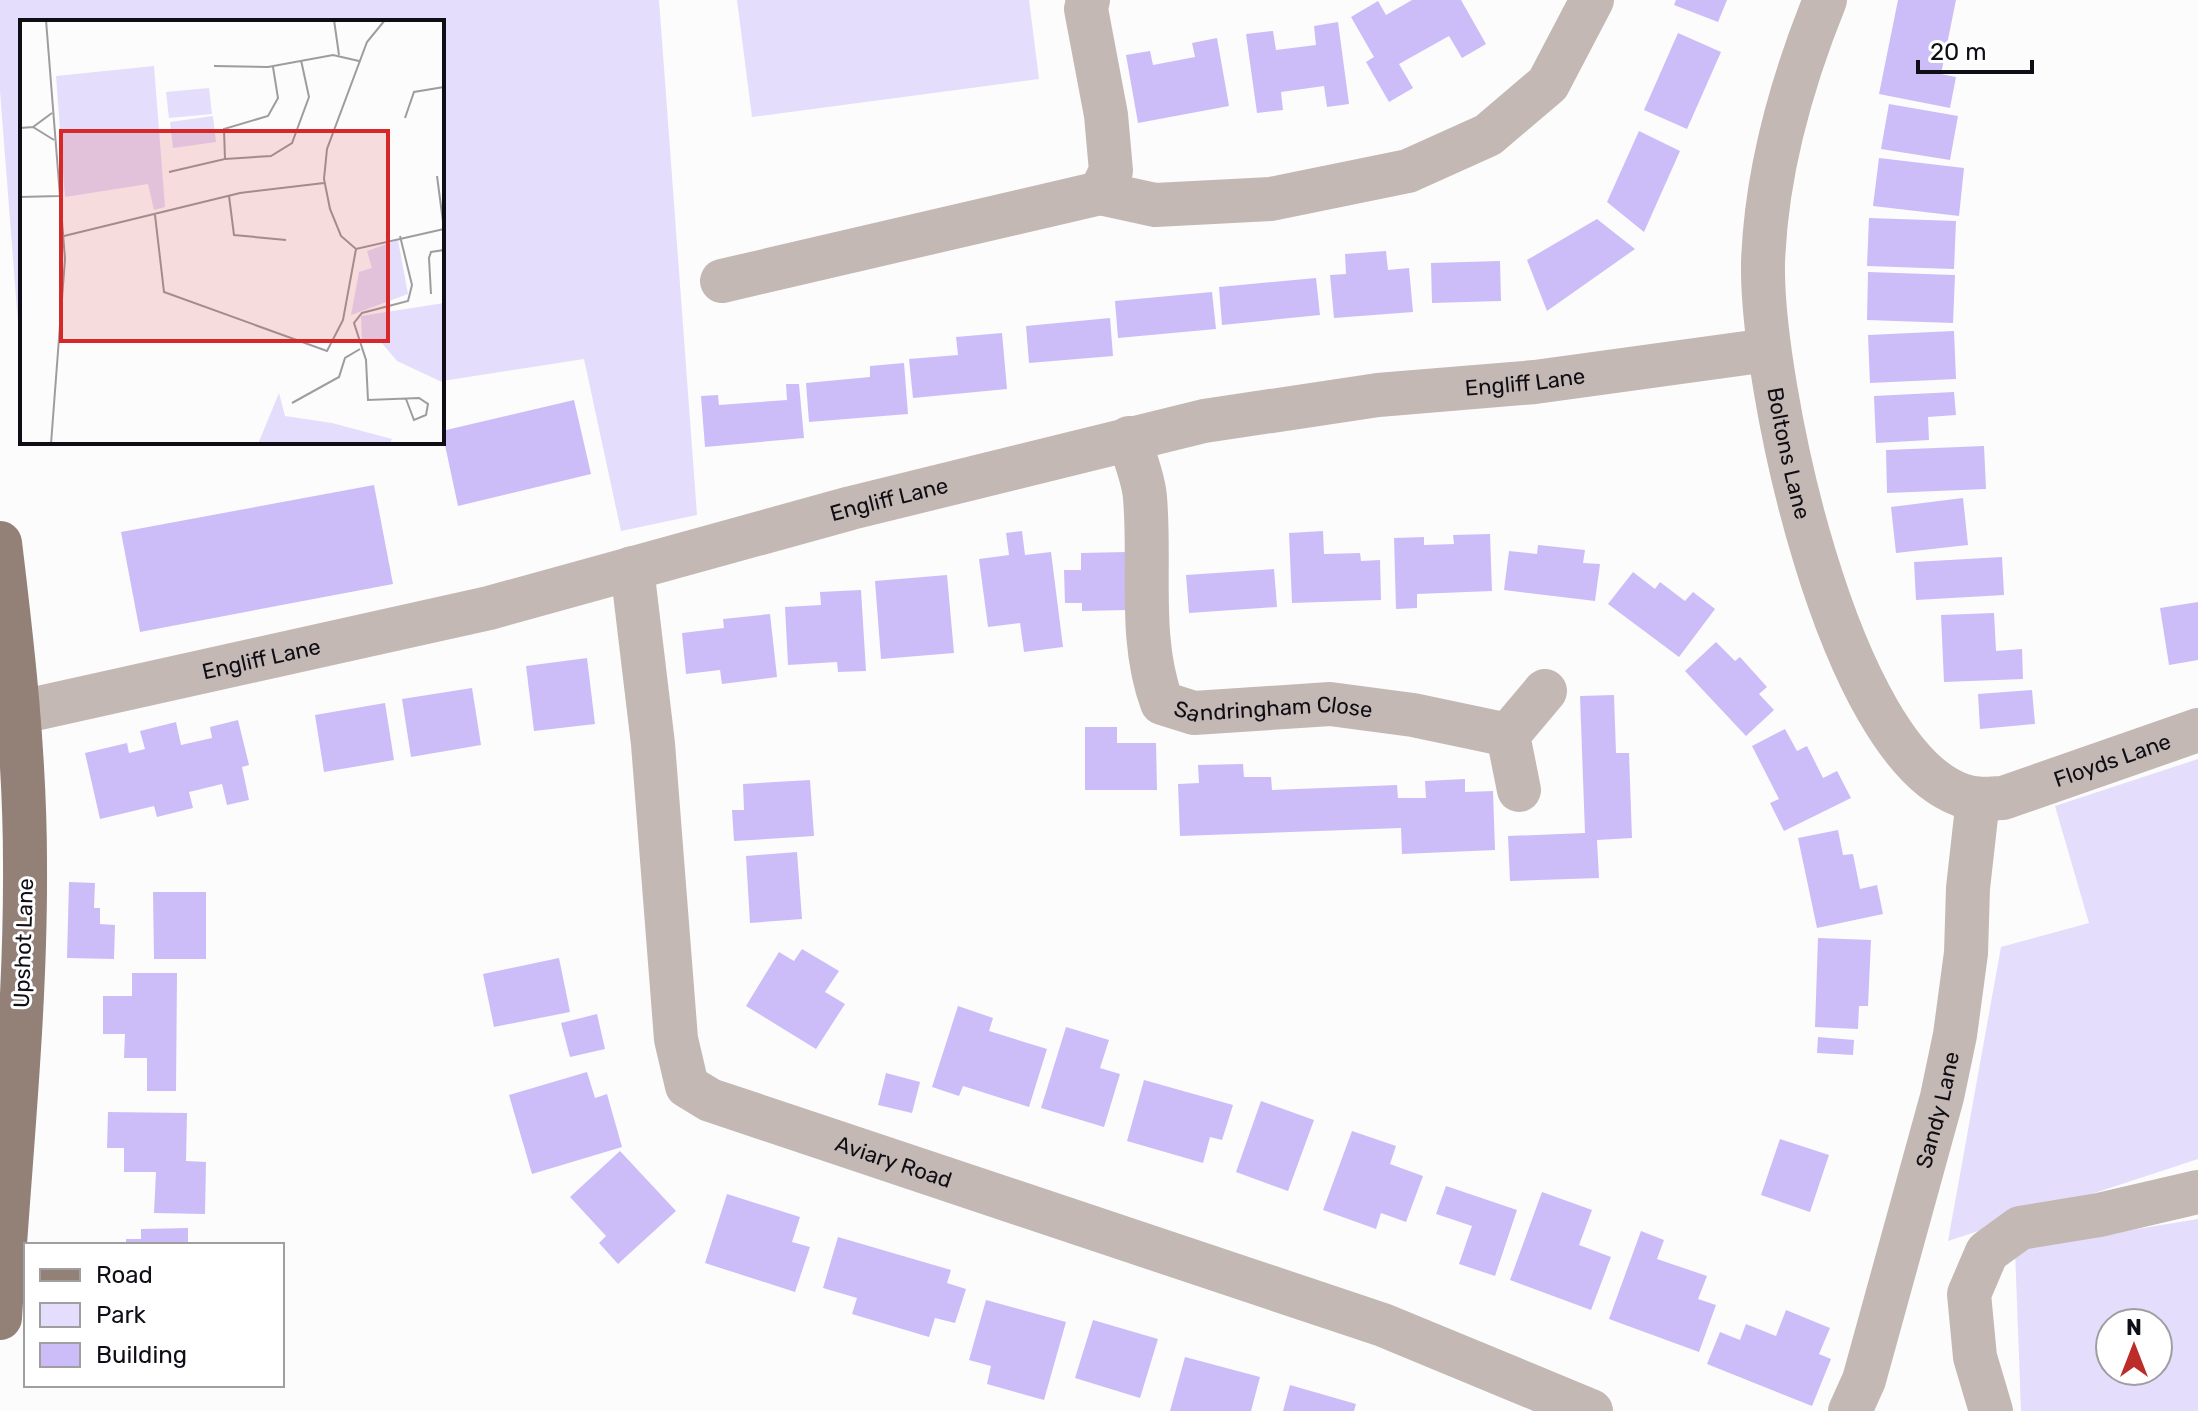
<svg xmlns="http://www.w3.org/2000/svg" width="2198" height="1411" viewBox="0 0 2198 1411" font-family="Rubik,sans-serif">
  <rect width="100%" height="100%" fill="#fcfcfc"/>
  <!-- green -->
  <g fill="#e4ddfb" fill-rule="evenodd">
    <polygon points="0,0 659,0 697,515 621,531 584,359 442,381 442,22 22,22 22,375 0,91"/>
    <polygon points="737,0 1029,0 1039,79 752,117"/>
    <polygon points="2198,759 2198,1159 1948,1241 2001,947 2089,923 2055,806"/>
    <path d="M2198,1219V1411H2021L2015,1249ZM2110,1323H2158V1371H2110Z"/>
  </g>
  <!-- building -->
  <g fill="#ccbdf9">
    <polygon points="1412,0 1461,0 1486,44 1462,58 1449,36 1399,64 1413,88 1389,102 1366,62 1374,57 1351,17 1378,1 1386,15"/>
    <polygon points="1676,0 1727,0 1718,22 1674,5"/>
    <polygon points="1898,0 1956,0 1941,74 1956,77 1950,108 1879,94"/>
    <polygon points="1338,22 1349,104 1327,107 1324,86 1281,92 1283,110 1257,113 1246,34 1273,31 1276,50 1316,45 1314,26"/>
    <polygon points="1678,33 1721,52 1687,129 1644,110"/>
    <polygon points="1217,38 1229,106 1138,123 1126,55 1150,51 1153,65 1195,57 1192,43"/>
    <polygon points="1889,104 1958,116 1950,160 1881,149"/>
    <polygon points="1639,131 1680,151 1644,232 1607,202"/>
    <polygon points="1879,158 1964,168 1959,216 1873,206"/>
    <polygon points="1869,218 1956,221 1954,269 1867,266"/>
    <polygon points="1597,219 1635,249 1547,311 1527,260"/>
    <polygon points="1386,251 1388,270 1409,268 1413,312 1334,318 1330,275 1346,274 1345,254"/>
    <polygon points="1500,261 1501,301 1432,303 1431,263"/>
    <polygon points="1868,272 1955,275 1953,323 1867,320"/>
    <polygon points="1316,278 1320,315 1222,325 1219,287"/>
    <polygon points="1212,292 1216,329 1118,338 1115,301"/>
    <polygon points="1110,318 1113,356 1029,363 1026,326"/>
    <polygon points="1954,331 1956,379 1870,383 1868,335"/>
    <polygon points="1002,333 1007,389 913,398 909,359 958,355 956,337"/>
    <polygon points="904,363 908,414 809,422 806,383 870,377 870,366"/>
    <polygon points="786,384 799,384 804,438 705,447 701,396 718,395 719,405 787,400"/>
    <polygon points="1954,392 1956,415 1928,417 1929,440 1876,443 1874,396"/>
    <polygon points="574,400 591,474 458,506 442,431"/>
    <polygon points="1984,446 1986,489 1887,493 1886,450"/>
    <polygon points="374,485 393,584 140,632 121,532"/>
    <polygon points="1963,498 1968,545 1896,553 1891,507"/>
    <polygon points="1022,531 1025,555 1051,552 1063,647 1024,652 1020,623 988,627 979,559 1009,555 1006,533"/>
    <polygon points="1323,531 1324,554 1360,553 1361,561 1380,560 1381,600 1292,603 1289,533"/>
    <polygon points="1490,534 1492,591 1417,594 1417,608 1396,609 1394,538 1424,537 1424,545 1454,544 1453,535"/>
    <polygon points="1538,545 1585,550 1583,563 1600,564 1595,601 1504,590 1509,551 1537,554"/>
    <polygon points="1126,552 1127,610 1082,611 1082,603 1065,603 1064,570 1081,570 1081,553"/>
    <polygon points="2002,557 2004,595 1916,600 1914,562"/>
    <polygon points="1274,569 1277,607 1189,613 1186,575"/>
    <polygon points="1633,572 1655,589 1660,582 1685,601 1693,592 1715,609 1679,657 1608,604"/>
    <polygon points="947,575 954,653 881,659 875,581"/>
    <polygon points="861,590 866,671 838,672 837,662 788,665 785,607 821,605 820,592"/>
    <polygon points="2198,602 2198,660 2169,665 2160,608"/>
    <polygon points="1994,613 1996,651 2022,649 2023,679 1944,682 1941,615"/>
    <polygon points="770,614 777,677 722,684 720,670 686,674 682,633 724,628 723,619"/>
    <polygon points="1716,642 1735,661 1740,657 1767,687 1759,694 1774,710 1746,736 1685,671"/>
    <polygon points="587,658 595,724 534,731 526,666"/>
    <polygon points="472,688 481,745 411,757 402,699"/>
    <polygon points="2032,690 2035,724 1980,729 1978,694"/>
    <polygon points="1614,695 1616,753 1629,753 1632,838 1597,840 1599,878 1510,881 1508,836 1585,833 1580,696"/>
    <polygon points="385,703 394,760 324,772 315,715"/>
    <polygon points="238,720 249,765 242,767 249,800 227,805 222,784 189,792 193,808 157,817 154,806 100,819 85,753 127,743 129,753 145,749 140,731 176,722 181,745 212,738 210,727"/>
    <polygon points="1085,727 1117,727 1117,743 1156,743 1157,790 1085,790"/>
    <polygon points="1785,729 1797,751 1807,746 1823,778 1837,771 1851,798 1784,831 1770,803 1779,799 1752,746"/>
    <polygon points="1243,764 1244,777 1271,777 1272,790 1397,785 1398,798 1426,798 1425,781 1465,779 1465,792 1493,791 1495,850 1402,854 1401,828 1180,836 1178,784 1199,783 1198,765"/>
    <polygon points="810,780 814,836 734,841 732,810 744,810 743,784"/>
    <polygon points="1838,830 1843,855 1853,854 1860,889 1877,885 1883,914 1817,928 1798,838"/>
    <polygon points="797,852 802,919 750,923 746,856"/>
    <polygon points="69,882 95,883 94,908 100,908 100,924 115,925 114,959 67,958"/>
    <polygon points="153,892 206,892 206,959 154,959"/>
    <polygon points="1818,938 1871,940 1868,1006 1859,1006 1858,1029 1815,1027"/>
    <polygon points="802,949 839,971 825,992 845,1004 816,1049 746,1006 779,952 794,961"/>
    <polygon points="559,958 570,1012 494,1027 483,974"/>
    <polygon points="132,973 177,973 176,1091 147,1091 147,1058 124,1058 125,1034 103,1034 103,996 132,996"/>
    <polygon points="958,1006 993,1018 989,1031 1047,1049 1029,1107 963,1086 959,1096 932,1087"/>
    <polygon points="597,1014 605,1049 570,1057 561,1023"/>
    <polygon points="1066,1027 1109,1040 1100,1068 1120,1074 1104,1127 1041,1108"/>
    <polygon points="1818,1037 1854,1040 1853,1055 1817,1053"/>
    <polygon points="587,1072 595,1098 607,1094 622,1147 532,1174 509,1095"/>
    <polygon points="886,1073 920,1082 912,1113 878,1105"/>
    <polygon points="1144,1080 1233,1105 1222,1140 1210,1137 1203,1163 1127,1141"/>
    <polygon points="1261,1101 1314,1120 1288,1191 1236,1172"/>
    <polygon points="108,1112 187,1113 186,1161 206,1162 205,1214 154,1213 156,1172 124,1172 124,1148 107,1148"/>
    <polygon points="1352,1131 1396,1146 1390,1164 1423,1176 1406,1222 1381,1213 1376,1229 1323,1210"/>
    <polygon points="1780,1139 1829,1155 1810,1212 1761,1195"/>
    <polygon points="620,1151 676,1211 618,1264 599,1243 606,1236 570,1197"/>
    <polygon points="1446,1186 1517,1210 1495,1276 1459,1264 1472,1226 1436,1214"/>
    <polygon points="1542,1192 1592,1210 1579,1245 1611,1257 1591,1310 1510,1280"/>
    <polygon points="727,1194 800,1217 792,1242 810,1247 795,1292 705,1263"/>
    <polygon points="188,1228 188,1245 126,1245 126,1239 141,1239 141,1229"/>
    <polygon points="1641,1231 1664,1240 1657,1259 1707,1276 1698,1299 1716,1305 1699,1352 1609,1319"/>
    <polygon points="838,1237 951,1270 947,1283 966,1289 955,1323 935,1318 929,1337 852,1314 857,1298 823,1288"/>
    <polygon points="986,1300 1066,1322 1044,1400 987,1384 991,1366 969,1360"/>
    <polygon points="1786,1310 1830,1328 1819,1354 1831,1359 1812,1406 1707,1364 1720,1332 1740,1340 1746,1324 1776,1336"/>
    <polygon points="1093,1320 1158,1339 1140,1398 1075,1378"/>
    <polygon points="1185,1357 1260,1377 1251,1411 1170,1411"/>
    <polygon points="1290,1385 1356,1404 1354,1411 1283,1411"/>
  </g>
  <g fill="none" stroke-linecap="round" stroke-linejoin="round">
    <!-- minor -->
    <g stroke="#c3b8b3" stroke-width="44">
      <path id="s1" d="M1825,0C1791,84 1766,172 1763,263C1761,382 1837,750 1961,795C1975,800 1988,799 2003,798L2198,730"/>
      <polyline points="1100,193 1155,205 1271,199 1408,171 1488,135 1548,84 1592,0"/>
      <polyline points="722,281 1100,193 1111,171 1106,115 1086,9 1088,0"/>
      <path id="s2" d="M1129,438C1134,457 1144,479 1145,498C1151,566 1138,638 1162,703L1194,713L1330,704L1413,715L1508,735"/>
      <path id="s3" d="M632,568L653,744L676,1039L687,1086L710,1100L1383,1325L1591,1411"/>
      <path id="s4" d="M21,712L489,608L851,508L1204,421L1378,395L1535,382L1768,350"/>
      <polyline points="1519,790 1508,735 1545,691"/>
      <path id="s5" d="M1850,1411L1864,1380L1942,1097L1955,1035L1966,953L1968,888L1978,799"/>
      <polyline points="1991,1411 1975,1357 1969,1294 1987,1252 2020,1228 2099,1215 2198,1192"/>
    </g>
    <!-- major -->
    <path stroke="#938077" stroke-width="44" d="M0,543C13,650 25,756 25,864C26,1015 9,1167 0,1318"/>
  </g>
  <g text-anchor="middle" stroke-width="6" stroke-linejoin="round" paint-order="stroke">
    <!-- street labels -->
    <g font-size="22" fill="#0f0d15" stroke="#fff">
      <text dy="8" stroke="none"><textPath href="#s4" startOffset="1542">Engliff Lane</textPath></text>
      <text dy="8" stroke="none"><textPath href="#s1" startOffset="464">Boltons Lane</textPath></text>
      <text dy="8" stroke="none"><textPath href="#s4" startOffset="894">Engliff Lane</textPath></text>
      <text dy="8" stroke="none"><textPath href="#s4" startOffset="246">Engliff Lane</textPath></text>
      <text dy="8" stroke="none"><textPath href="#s2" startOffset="382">Sandringham Close</textPath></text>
      <text dy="8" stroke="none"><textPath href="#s1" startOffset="1016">Floyds Lane</textPath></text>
      <text transform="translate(23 943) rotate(-88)" y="8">Upshot Lane</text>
      <text dy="8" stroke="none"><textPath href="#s5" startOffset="314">Sandy Lane</textPath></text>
      <text dy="8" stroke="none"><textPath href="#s3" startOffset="742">Aviary Road</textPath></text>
    </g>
  </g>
  <!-- overview -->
  <g transform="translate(20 20)">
    <rect width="424" height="424" fill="#fcfcfc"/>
    <path d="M134,46L145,187L134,190L128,164L45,177L36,56ZM189,68L192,94L149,98L146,72ZM193,96L196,122L153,128L150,102ZM378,220L388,274L331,295L339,252L352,248L347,231ZM424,283V363L377,341L361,322L342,321L341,296ZM259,373L265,396L312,403L372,419L370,424H238Z" fill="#e4ddfb"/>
    <path fill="none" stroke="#9d9ca0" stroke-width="2" d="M26,0L45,239L31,424M314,0L319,35M365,0L347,22L307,129L304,159L310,189L321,216L336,229L424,209M194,46L248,47L313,35L339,41M385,98L394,72L424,67M13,107L34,120M0,108L13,107L32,93M205,139L251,136L272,123L289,77L281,40M149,152L205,139L204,109L248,96L258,78L253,47M417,156L424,209M209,176L214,215L266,220M0,177L39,176M135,195L144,272L307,331L323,300L336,229M44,216L220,173L304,163M380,216L392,265L388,281L342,293L334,303L346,340L348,380L399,378L408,384L406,395L394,400L386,379M411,274L409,238L411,232L424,230M272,383L319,357L325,338L340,329"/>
    <path fill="#d62828" fill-opacity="0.15" stroke="#d62828" stroke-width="4" d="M41,111H368V321H41Z"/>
    <rect width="424" height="424" fill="none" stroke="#0f0d15" stroke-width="4"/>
  </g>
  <!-- legend -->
  <rect x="24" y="1243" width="260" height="144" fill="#ffffff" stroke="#9f9ea1" stroke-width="2"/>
  <rect x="40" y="1269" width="40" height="12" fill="#938077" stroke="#9f9ea1" stroke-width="2"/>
  <text x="96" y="1283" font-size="24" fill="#0f0d15">Road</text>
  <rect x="40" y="1303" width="40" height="24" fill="#e4ddfb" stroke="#9f9ea1" stroke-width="2"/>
  <text x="96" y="1323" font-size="24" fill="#0f0d15">Park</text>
  <rect x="40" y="1343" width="40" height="24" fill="#ccbdf9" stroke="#9f9ea1" stroke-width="2"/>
  <text x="96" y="1363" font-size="24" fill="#0f0d15">Building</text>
  <!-- north arrow -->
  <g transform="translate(2134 1347)"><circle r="38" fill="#ffffff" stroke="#9f9ea1" stroke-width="2"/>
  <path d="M0-6L14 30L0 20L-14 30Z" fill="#bc2d2a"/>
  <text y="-12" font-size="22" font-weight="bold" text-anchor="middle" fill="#0f0d15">N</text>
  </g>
  <!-- scale -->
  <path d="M1918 60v12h114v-12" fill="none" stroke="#0f0d15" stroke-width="4"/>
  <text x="1930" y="60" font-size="24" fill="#0f0d15" stroke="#ffffff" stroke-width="6" paint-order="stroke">20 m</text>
</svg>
